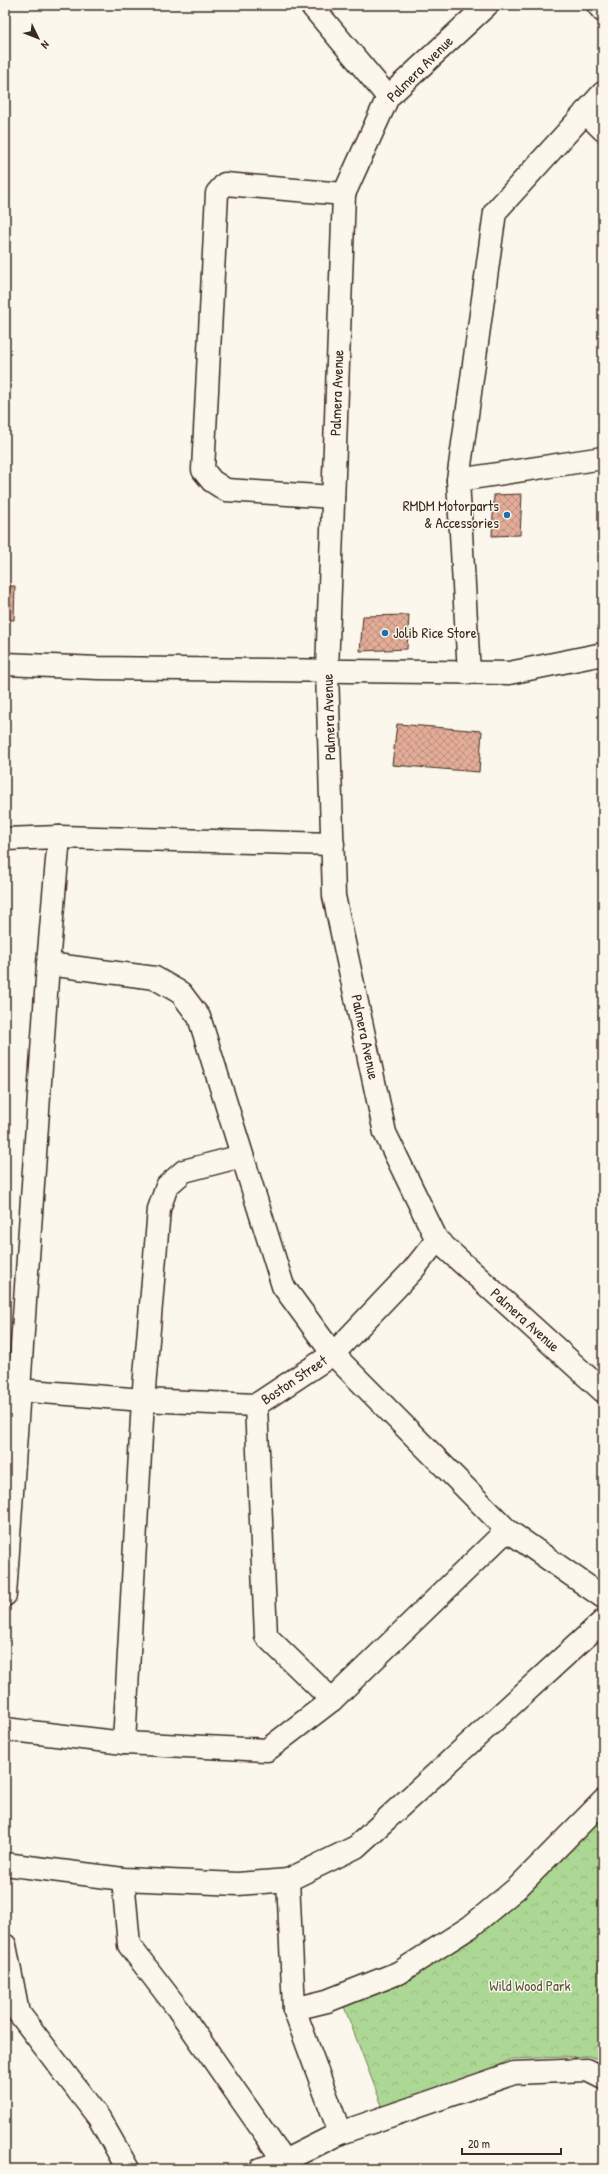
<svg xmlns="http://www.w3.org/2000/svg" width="608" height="2174" viewBox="0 0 608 2174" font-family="'Patrick Hand',sans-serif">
  <defs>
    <pattern id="forest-crowns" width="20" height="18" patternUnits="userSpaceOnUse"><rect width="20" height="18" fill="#add794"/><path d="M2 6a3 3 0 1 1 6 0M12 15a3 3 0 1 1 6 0" fill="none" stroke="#96b97f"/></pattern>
    <pattern id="building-cross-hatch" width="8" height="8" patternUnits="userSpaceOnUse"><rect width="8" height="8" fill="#e3ad98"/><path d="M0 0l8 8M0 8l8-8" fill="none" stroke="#b98d7b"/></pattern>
  </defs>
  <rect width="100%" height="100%" fill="#fbf7ec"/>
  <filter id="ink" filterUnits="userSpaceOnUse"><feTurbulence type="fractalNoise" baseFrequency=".025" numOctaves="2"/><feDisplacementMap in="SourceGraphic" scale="8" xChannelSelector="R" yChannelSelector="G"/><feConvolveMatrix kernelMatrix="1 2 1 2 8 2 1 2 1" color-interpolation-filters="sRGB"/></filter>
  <g filter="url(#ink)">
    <!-- forest -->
    <polygon fill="url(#forest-crowns)" stroke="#748059" points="603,1817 603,2061 590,2056 511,2059 479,2076 384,2111 343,2004 468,1943"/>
    <!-- building -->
    <g fill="url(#building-cross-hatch)" stroke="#3b2a1e">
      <polygon points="522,494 520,535 492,536 494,495"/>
      <polygon points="5,586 15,586 14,620 5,620"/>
      <polygon points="409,615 407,649 360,651 363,616"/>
      <polygon points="397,724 482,731 479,772 392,765"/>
    </g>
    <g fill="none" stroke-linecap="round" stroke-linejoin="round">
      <!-- street casing -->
      <g stroke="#3b2a1e" stroke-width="25">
        <g id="street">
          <polyline points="311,5 388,97"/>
          <polyline points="487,5 388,97 344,194 327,671 334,896 385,1133 437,1240 603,1391"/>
          <polyline points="598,5 603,11"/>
          <polyline points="585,112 603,130"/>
          <polyline points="458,480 603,458"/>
          <polyline points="333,497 226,490 212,481 203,470 217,193 225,184 344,194"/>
          <polyline points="469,673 458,480 495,212 603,93"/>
          <polyline points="5,839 59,837 333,844"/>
          <polyline points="48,964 155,978 181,993 199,1017 283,1286 333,1354 507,1530 603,1597"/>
          <polyline points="5,1389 143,1400 256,1405 333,1354 413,1270 437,1240"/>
          <polyline points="256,1405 266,1636 332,1700"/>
          <polyline points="5,1595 48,964 59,837"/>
          <polyline points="5,1729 124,1743 267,1750 332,1700 507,1530"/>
          <polyline points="124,1743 143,1400 159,1209 167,1186 184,1171 242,1156"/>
          <polyline points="5,1864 123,1879 238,1884 288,1880 356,1847 603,1621"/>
          <polyline points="123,1879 129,1945 178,2009 284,2161"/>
          <polyline points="288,1880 294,2009 340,2133"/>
          <polyline points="5,1945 18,2012 99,2118 128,2169"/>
          <polyline points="294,2009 327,2001 398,1973 470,1927 517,1888 603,1801"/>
          <polyline points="261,2169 284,2161 340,2133 514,2073 587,2070 603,2078"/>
        </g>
      </g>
      <!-- secondary casing -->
      <g stroke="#3b2a1e" stroke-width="25">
        <polyline id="secondary" points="5,664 98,668 509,673 603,654"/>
      </g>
      <!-- street -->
      <use href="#street" stroke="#fbf7ec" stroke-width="22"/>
      <!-- secondary -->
      <use href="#secondary" stroke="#fbf7ec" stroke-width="22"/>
    </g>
  </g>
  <!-- markers -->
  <g fill="#1f6fb2" stroke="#fbf7ec" stroke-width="1.5">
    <circle cx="507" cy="515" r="4"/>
    <circle cx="385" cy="633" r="4"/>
  </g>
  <g text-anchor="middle" stroke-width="3" stroke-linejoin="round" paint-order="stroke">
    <!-- street labels -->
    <g font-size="15" fill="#3b2a1e" stroke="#fbf7ec">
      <text transform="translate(420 69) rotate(-45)" y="5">Palmera Avenue</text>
      <text transform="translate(337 393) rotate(-88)" y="5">Palmera Avenue</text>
      <text transform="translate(329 717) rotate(-92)" y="5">Palmera Avenue</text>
      <text transform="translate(365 1037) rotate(78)" y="5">Palmera Avenue</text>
      <text transform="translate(525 1320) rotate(42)" y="5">Palmera Avenue</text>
      <text transform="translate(294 1380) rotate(-34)" y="5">Boston Street</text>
    </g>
    <!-- poi labels -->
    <g font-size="15" fill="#3b2a1e" stroke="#fbf7ec" text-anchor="end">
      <text x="499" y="511">RMDM Motorparts<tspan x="499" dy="17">&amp; Accessories</tspan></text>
      <text x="393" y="638" text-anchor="start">Jolib Rice Store</text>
    </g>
    <!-- park labels -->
    <g font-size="15" fill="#58553c" stroke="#fbf7ec">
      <text x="530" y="1991">Wild Wood Park</text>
    </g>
  </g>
  <!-- margin -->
  <rect width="608" height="2174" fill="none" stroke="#fbf7ec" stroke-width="20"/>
  <rect x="10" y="10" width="588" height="2154" fill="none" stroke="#3b2a1e" stroke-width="1.5" filter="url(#ink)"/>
  <!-- north arrow -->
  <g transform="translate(38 38) rotate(133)" stroke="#fbf7ec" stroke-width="3" paint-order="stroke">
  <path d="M0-3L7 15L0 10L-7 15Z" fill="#3b2a1e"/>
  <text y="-6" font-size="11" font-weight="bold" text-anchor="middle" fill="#3b2a1e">N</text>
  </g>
  <!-- scale -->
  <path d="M462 2148v6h99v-6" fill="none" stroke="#3b2a1e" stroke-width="2"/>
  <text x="468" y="2148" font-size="12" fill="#3b2a1e" stroke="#fbf7ec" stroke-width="3" paint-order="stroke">20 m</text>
</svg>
